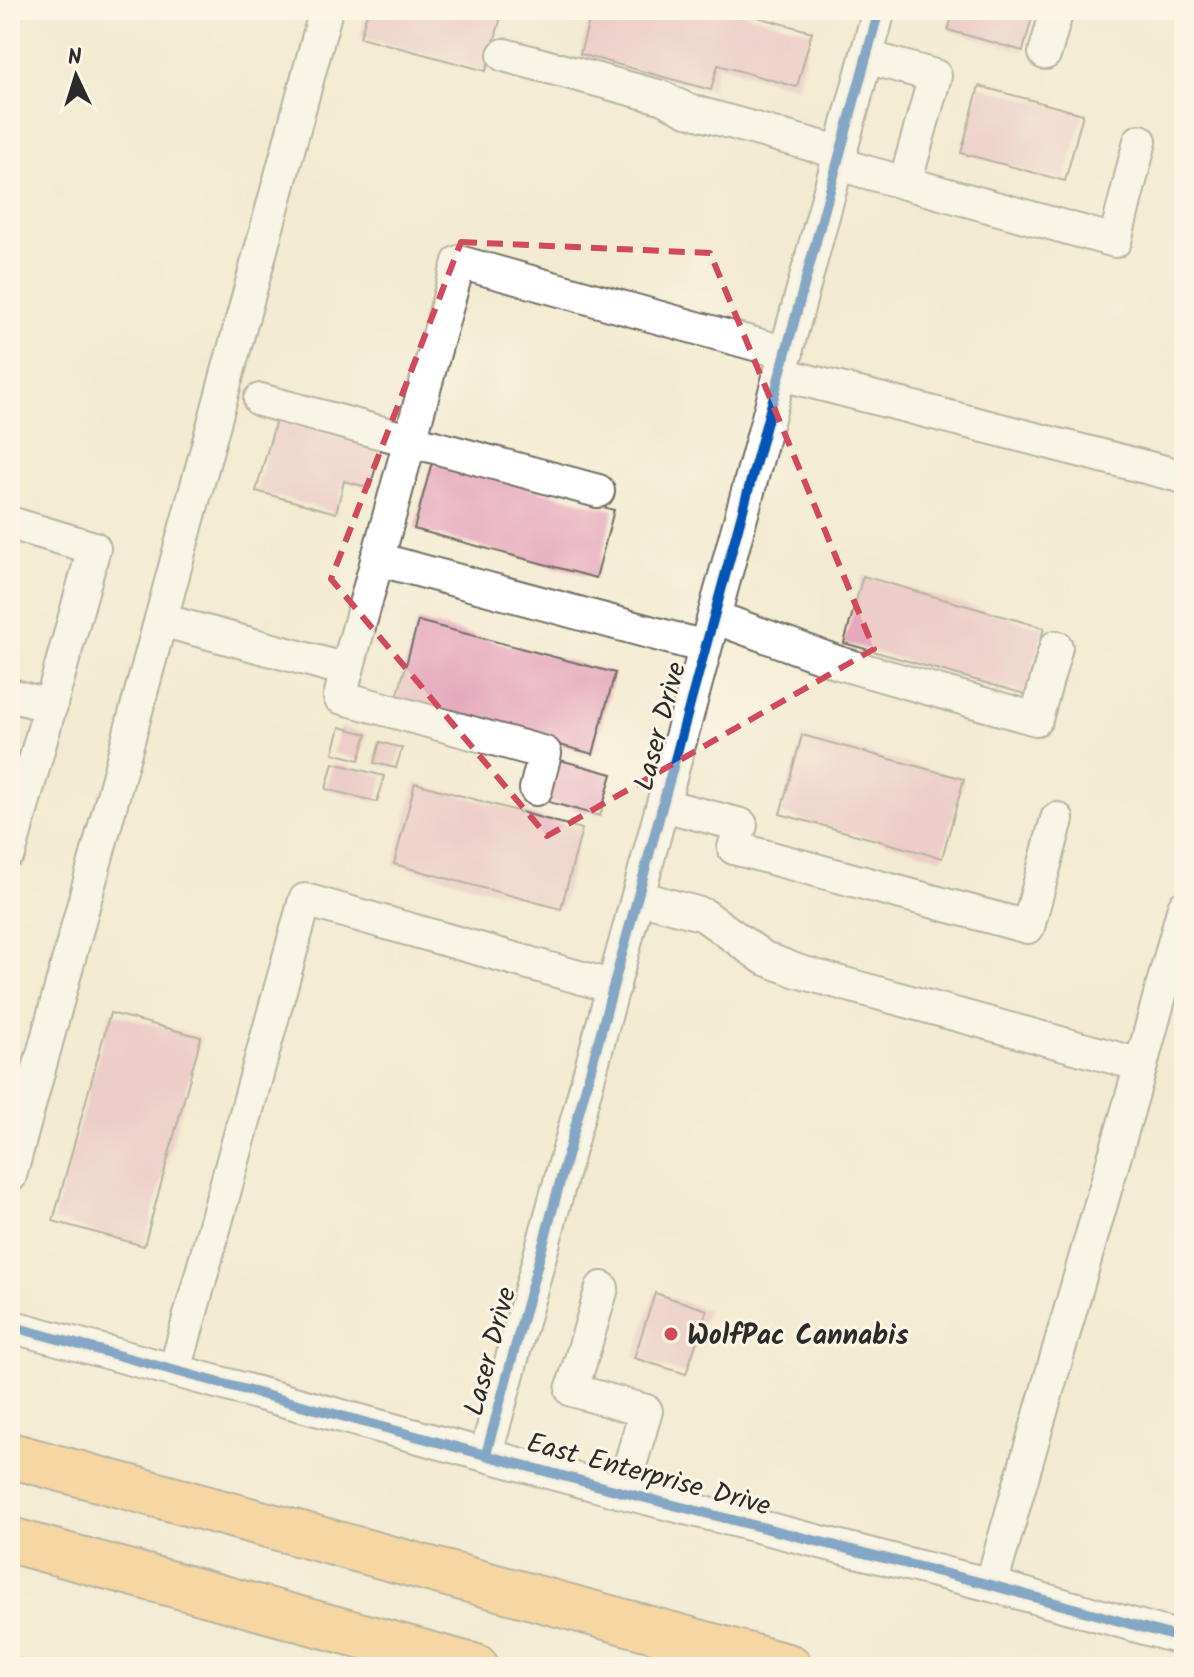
<svg xmlns="http://www.w3.org/2000/svg" width="1194" height="1677" viewBox="0 0 1194 1677" font-family="Kalam,sans-serif">
  <rect width="100%" height="100%" fill="#fcf5e5"/>
  <filter id="ink" filterUnits="userSpaceOnUse"><feTurbulence type="fractalNoise" baseFrequency=".0125" numOctaves="2"/><feDisplacementMap in="SourceGraphic" scale="16" xChannelSelector="R" yChannelSelector="G"/><feConvolveMatrix kernelMatrix="1 2 1 2 8 2 1 2 1" color-interpolation-filters="sRGB"/></filter>
  <filter id="wash" filterUnits="userSpaceOnUse"><feTurbulence type="fractalNoise" baseFrequency=".006" numOctaves="4" result="noise"/><feDisplacementMap in="SourceGraphic" scale="32" xChannelSelector="R" yChannelSelector="G"/><feGaussianBlur stdDeviation="1.8" result="paint"/><feColorMatrix in="noise" values="0 0 0 0 0 0 0 0 0 0 0 0 0 0 0 0 0 1.4 0 .05"/><feComposite in="paint" operator="in"/></filter>
  <g filter="url(#wash)">
    <rect width="100%" height="100%" fill="#f3ebd1"/>
    <g id="blocks">
      <!-- building -->
      <g fill="#e5a8bd">
        <polygon points="368,10 503,10 486,71 360,37"/>
        <polygon points="592,10 732,10 812,32 797,87 718,65 711,90 580,54"/>
        <polygon points="954,10 1034,10 1023,51 948,30"/>
        <polygon points="979,86 1083,114 1065,181 961,153"/>
        <polygon points="276,420 381,448 370,488 344,481 336,513 256,491"/>
        <polygon points="432,462 614,510 596,578 414,529"/>
        <polygon points="863,576 1044,628 1025,694 844,643"/>
        <polygon points="418,621 615,673 593,754 396,701"/>
        <polygon points="340,727 367,734 359,760 333,753"/>
        <polygon points="802,735 964,779 942,858 780,814"/>
        <polygon points="380,742 402,748 396,768 374,763"/>
        <polygon points="560,760 612,774 600,816 549,802"/>
        <polygon points="333,763 384,776 377,802 326,789"/>
        <polygon points="415,783 582,829 561,909 394,864"/>
        <polygon points="110,1013 201,1037 144,1246 53,1221"/>
        <polygon points="655,1293 707,1310 686,1374 634,1358"/>
      </g>
    </g>
  </g>
  <g filter="url(#ink)">
    <use href="#blocks" fill-opacity="0" stroke="#716e65" stroke-width="2"/>
    <g fill="none" stroke-linecap="round" stroke-linejoin="round">
      <!-- minor casing -->
      <g stroke="#716e65" stroke-width="36">
        <g id="minor">
          <polyline points="1045,53 1057,10"/>
          <polyline points="504,55 661,97 687,110 842,153"/>
          <polyline points="838,164 905,183 935,76 867,57"/>
          <polyline points="905,183 1115,241 1140,141"/>
          <polyline points="781,374 1184,477"/>
          <polyline points="260,400 598,491"/>
          <polyline points="10,523 94,548 10,851"/>
          <polyline points="377,559 705,647"/>
          <polyline points="714,617 839,663 1036,719 1056,647"/>
          <polyline points="161,620 347,670 459,262 787,353"/>
          <polyline points="347,670 340,697 545,753 536,789"/>
          <polyline points="10,695 51,706"/>
          <polyline points="663,805 741,825 734,848 1028,927 1057,819"/>
          <polyline points="638,897 704,915 764,958 797,971 1141,1065"/>
          <polyline points="10,1176 326,10"/>
          <polyline points="602,1288 572,1390 646,1411 622,1492"/>
          <polyline points="10,1326 622,1492 991,1585 1184,1639"/>
          <polyline points="175,1370 305,900 614,987"/>
          <polyline points="486,1454 879,10"/>
          <polyline points="991,1585 1141,1065 1184,907"/>
        </g>
      </g>
      <!-- highway casing -->
      <g stroke="#716e65" stroke-width="48">
        <g id="highway">
          <polyline points="10,1455 790,1667"/>
          <polyline points="10,1540 476,1667"/>
        </g>
      </g>
      <!-- minor -->
      <use href="#minor" stroke="#fff" stroke-width="32"/>
      <!-- highway -->
      <use href="#highway" stroke="#fabe6d" stroke-width="44"/>
      <!-- cycleway casing -->
      <g stroke="#fcf5e5" stroke-width="15">
        <g id="cycleway">
          <polyline points="10,1326 622,1492 991,1585 1184,1639"/>
          <polyline points="486,1454 879,10"/>
        </g>
      </g>
      <!-- cycleway -->
      <use href="#cycleway" stroke="#0057b8" stroke-width="10"/>
    </g>
  </g>
  <!-- marked area -->
  <path d="M0 0H1194V1677H0ZM461,242L710,253L874,649L547,836L331,579Z" fill="#f3ebd1" fill-opacity=".55" fill-rule="evenodd"/>
  <path fill="none" stroke="#d1495b" stroke-width="6" stroke-dasharray="16 10" stroke-linejoin="round" d="M461,242L710,253L874,649L547,836L331,579Z"/>
  <!-- markers -->
  <circle fill="#d1495b" stroke="#fcf5e5" stroke-width="3" cx="671" cy="1334" r="8"/>
  <g text-anchor="middle" stroke-width="6" stroke-linejoin="round" paint-order="stroke">
    <!-- street labels -->
    <g font-size="28" fill="#2b2b2b" stroke="#fcf5e5">
      <text transform="translate(659 726) rotate(-75)" y="10">Laser Drive</text>
      <text transform="translate(489 1351) rotate(-75)" y="10">Laser Drive</text>
      <text transform="translate(649 1473) rotate(15)" y="10">East Enterprise Drive</text>
    </g>
    <!-- poi labels -->
    <g font-size="28" font-weight="bold" fill="#2b2b2b" stroke="#fcf5e5" text-anchor="start">
      <text x="687" y="1344">WolfPac Cannabis</text>
    </g>
  </g>
  <!-- margin -->
  <rect width="1194" height="1677" fill="none" stroke="#fcf5e5" stroke-width="40"/>
  <!-- north arrow -->
  <g transform="translate(76 76) rotate(356)" stroke="#fcf5e5" stroke-width="6" paint-order="stroke">
  <path d="M0-6L14 30L0 20L-14 30Z" fill="#2b2b2b"/>
  <text y="-12" font-size="22" font-weight="bold" text-anchor="middle" fill="#2b2b2b">N</text>
  </g>
</svg>
